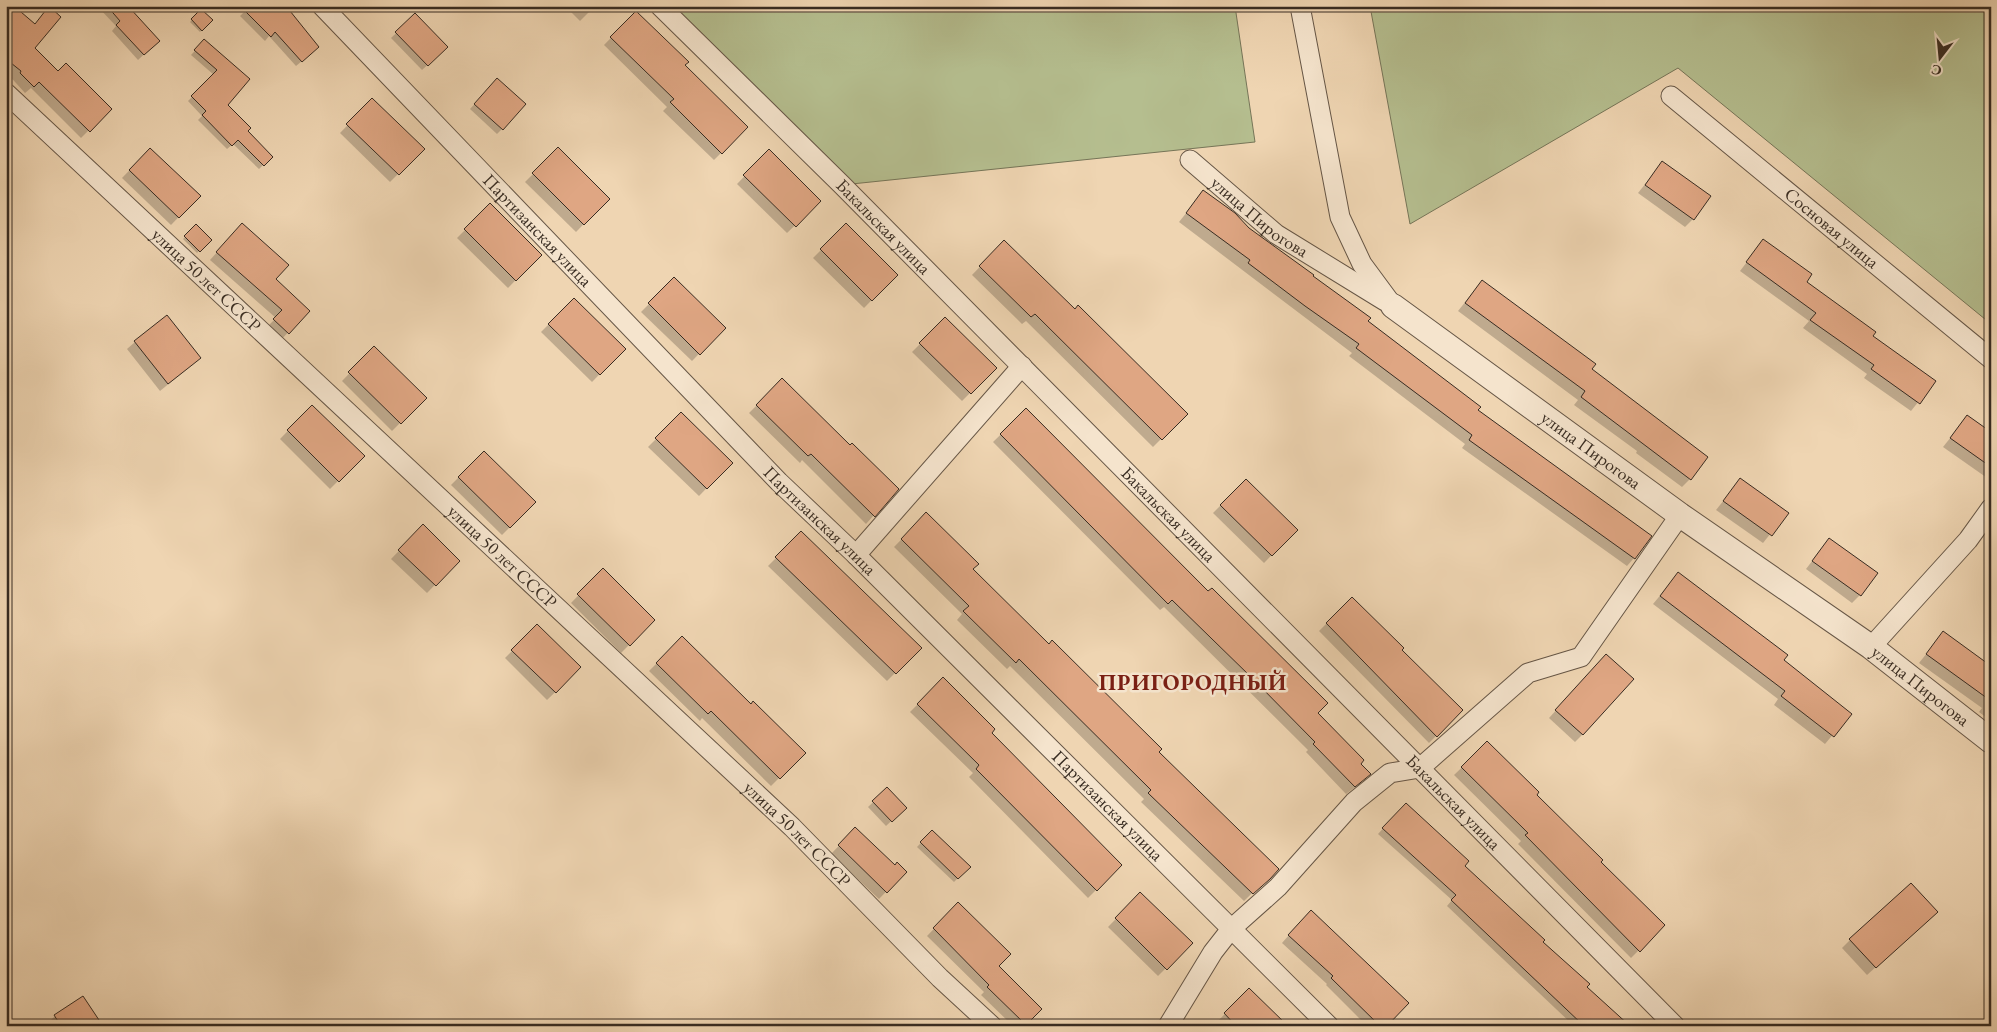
<svg xmlns="http://www.w3.org/2000/svg" width="1997" height="1032" viewBox="0 0 1997 1032" font-family="'EB Garamond',serif">
  <rect width="100%" height="100%" fill="#efd5b2"/>
  <filter id="stains"><feTurbulence type="fractalNoise" baseFrequency=".004" numOctaves="4"/><feColorMatrix values="0 0 0 0 .2 0 0 0 0 .09 0 0 0 0 .02 0 0 0 .5 -.17"/></filter>
  <radialGradient id="worn" r=".72"><stop offset=".6" stop-color="#630" stop-opacity="0"/><stop offset="1" stop-color="#630" stop-opacity=".3"/></radialGradient>
  <!-- green -->
  <g fill="#b5be8f" stroke="#767558">
    <polygon points="673,6 1235,6 1255,142 842,185"/>
    <polygon points="1370,6 1991,6 1991,324 1678,68 1410,224"/>
  </g>
  <!-- shadow -->
  <g fill="#0003">
    <polygon points="6,6 34,25 42,16 33,48 58,73 110,109 81,138 31,88 25,93 6,72"/>
    <polygon points="97,6 126,6 158,41 138,60 112,31 116,26"/>
    <polygon points="250,6 313,52 296,66 269,36 265,41 240,16"/>
    <polygon points="565,6 595,6 580,21"/>
    <polygon points="201,10 211,20 200,32 190,22"/>
    <polygon points="636,12 684,65 747,127 714,160 663,111 667,107 604,45"/>
    <polygon points="415,15 447,47 422,70 391,38"/>
    <polygon points="204,41 248,79 226,105 246,131 271,157 259,169 233,144 227,149 198,120 202,116 188,101 214,75 191,55"/>
    <polygon points="492,85 502,129 497,134 470,109"/>
    <polygon points="372,100 423,149 390,182 340,133"/>
    <polygon points="150,149 199,196 171,225 122,178"/>
    <polygon points="558,149 608,199 576,232 525,182"/>
    <polygon points="769,151 820,201 787,233 737,184"/>
    <polygon points="1662,163 1693,219 1685,227 1638,193"/>
    <polygon points="1203,192 1476,411 1634,558 1627,566 1462,448 1465,444 1349,356 1352,353 1179,222"/>
    <polygon points="490,205 540,255 508,288 457,238"/>
    <polygon points="846,225 896,275 864,308 813,258"/>
    <polygon points="196,226 210,240 197,253 183,239"/>
    <polygon points="235,232 274,280 308,311 281,340 267,327 276,318 210,260"/>
    <polygon points="1763,241 1805,282 1871,336 1935,381 1911,411 1864,378 1867,374 1803,328 1809,321 1740,271"/>
    <polygon points="1004,242 1075,311 1186,414 1153,447 1026,321 1022,324 972,275"/>
    <polygon points="674,279 724,328 692,361 641,312"/>
    <polygon points="1482,281 1590,369 1690,479 1682,487 1636,453 1637,451 1574,405 1578,400 1458,311"/>
    <polygon points="574,299 624,349 592,382 541,332"/>
    <polygon points="945,319 995,368 962,401 912,352"/>
    <polygon points="135,342 200,358 160,391 127,349"/>
    <polygon points="374,348 425,398 392,431 342,381"/>
    <polygon points="782,380 850,447 897,489 866,524 802,460 800,463 749,413"/>
    <polygon points="312,406 363,456 330,489 280,439"/>
    <polygon points="1026,410 1208,593 1317,713 1359,764 1362,782 1346,794 1306,752 1308,750 1164,607 1160,610 993,442"/>
    <polygon points="681,414 731,463 699,496 648,447"/>
    <polygon points="1967,417 1991,434 1990,480 1943,447"/>
    <polygon points="484,452 535,502 502,535 451,485"/>
    <polygon points="1246,480 1296,530 1264,563 1213,513"/>
    <polygon points="1740,480 1787,513 1763,543 1716,510"/>
    <polygon points="926,514 971,569 1277,869 1244,901 1141,802 1144,799 1010,666 1007,669 957,620 962,614 894,547"/>
    <polygon points="423,526 458,561 427,593 391,559"/>
    <polygon points="801,533 920,648 887,681 768,566"/>
    <polygon points="1829,539 1860,595 1852,603 1806,569"/>
    <polygon points="603,570 654,620 621,653 571,603"/>
    <polygon points="1678,574 1782,660 1850,714 1825,744 1774,705 1778,699 1653,604"/>
    <polygon points="1352,598 1400,650 1462,710 1429,743 1319,631"/>
    <polygon points="537,626 580,668 547,700 505,658"/>
    <polygon points="1943,633 1991,673 1991,721 1979,712 1982,708 1919,663"/>
    <polygon points="682,638 751,706 804,753 771,786 702,718 700,721 649,671"/>
    <polygon points="1599,663 1583,734 1575,742 1549,718"/>
    <polygon points="943,679 990,733 1121,865 1088,898 969,777 973,773 910,712"/>
    <polygon points="1487,743 1600,862 1664,925 1631,958 1518,844 1521,841 1454,775"/>
    <polygon points="887,789 905,808 886,826 868,807"/>
    <polygon points="1401,809 1588,984 1585,987 1628,1026 1574,1026 1447,906 1452,900 1378,834"/>
    <polygon points="855,829 894,866 905,872 879,899 831,854"/>
    <polygon points="932,831 969,867 954,882 917,847"/>
    <polygon points="1140,894 1191,943 1158,976 1108,927"/>
    <polygon points="958,904 997,966 1040,1009 1023,1026 1013,1026 981,995 984,992 927,936"/>
    <polygon points="1304,918 1385,1026 1367,1026 1326,985 1327,984 1282,943"/>
    <polygon points="1928,920 1867,975 1842,948 1850,940"/>
    <polygon points="1249,989 1286,1026 1221,1026 1217,1022"/>
    <polygon points="55,1016 101,1026 53,1026 50,1021"/>
  </g>
  <!-- building -->
  <g fill="#dfa683" stroke="#382c22">
    <polygon points="6,6 14,6 35,24 49,6 61,17 35,48 58,71 66,63 112,109 90,132 39,82 34,87 20,73 21,71 6,59"/>
    <polygon points="107,6 128,6 160,41 144,55 116,25 120,21"/>
    <polygon points="240,6 286,6 319,47 302,62 275,32 271,37"/>
    <polygon points="201,9 213,20 202,31 191,19"/>
    <polygon points="636,11 689,62 685,65 748,127 722,154 670,102 674,99 610,37"/>
    <polygon points="415,13 448,47 428,66 395,32"/>
    <polygon points="204,39 250,79 228,105 251,128 248,131 273,157 264,166 238,140 232,146 202,115 206,111 191,96 217,70 194,50"/>
    <polygon points="497,78 526,104 503,130 474,104"/>
    <polygon points="372,98 425,149 399,175 346,124"/>
    <polygon points="558,147 610,199 584,225 532,173"/>
    <polygon points="150,148 201,196 179,218 129,170"/>
    <polygon points="769,149 821,201 796,227 743,175"/>
    <polygon points="1662,161 1711,196 1694,220 1645,185"/>
    <polygon points="1203,190 1235,213 1249,228 1314,275 1313,276 1371,318 1368,321 1481,407 1478,410 1652,536 1635,559 1469,440 1472,435 1356,348 1359,344 1305,306 1248,263 1250,260 1186,213"/>
    <polygon points="490,203 542,255 516,281 464,229"/>
    <polygon points="242,223 289,265 276,279 310,311 289,334 273,319 282,310 216,252"/>
    <polygon points="846,223 898,275 872,301 820,249"/>
    <polygon points="196,224 212,240 200,252 184,236"/>
    <polygon points="1763,239 1812,274 1807,282 1876,332 1873,336 1936,381 1920,404 1871,369 1874,365 1810,320 1816,313 1746,262"/>
    <polygon points="1004,240 1075,309 1078,305 1188,414 1162,440 1035,314 1031,317 979,266"/>
    <polygon points="674,277 726,328 700,355 648,303"/>
    <polygon points="1482,280 1596,364 1592,369 1708,457 1691,480 1581,397 1585,391 1465,303"/>
    <polygon points="574,298 626,349 600,375 548,324"/>
    <polygon points="167,315 201,358 168,384 134,341"/>
    <polygon points="945,317 997,368 971,394 919,343"/>
    <polygon points="374,346 427,398 401,424 348,372"/>
    <polygon points="782,378 850,445 852,443 899,489 875,517 811,454 808,456 756,405"/>
    <polygon points="312,405 365,456 339,482 287,430"/>
    <polygon points="1026,408 1208,591 1212,588 1328,703 1318,713 1364,760 1361,764 1371,774 1355,787 1313,744 1315,742 1251,677 1172,600 1168,604 1000,434"/>
    <polygon points="681,412 733,463 707,489 655,438"/>
    <polygon points="1967,415 1991,432 1991,467 1950,438"/>
    <polygon points="484,451 536,502 510,528 458,477"/>
    <polygon points="1740,478 1789,513 1772,536 1723,501"/>
    <polygon points="1246,479 1298,530 1272,556 1220,505"/>
    <polygon points="926,512 979,564 973,569 1049,644 1052,640 1162,749 1159,752 1279,869 1270,879 1253,894 1148,793 1151,790 1019,659 1016,663 963,611 969,606 901,539"/>
    <polygon points="423,524 460,561 436,586 398,550"/>
    <polygon points="801,531 922,648 896,674 775,557"/>
    <polygon points="1829,538 1878,573 1861,596 1812,561"/>
    <polygon points="603,568 655,620 630,646 577,594"/>
    <polygon points="1678,572 1788,655 1784,660 1852,714 1834,737 1781,696 1785,691 1660,596"/>
    <polygon points="1352,597 1404,648 1402,650 1463,710 1437,737 1326,623"/>
    <polygon points="537,624 581,667 556,693 511,650"/>
    <polygon points="1943,631 1991,666 1991,701 1926,654"/>
    <polygon points="682,636 751,704 753,701 806,753 780,779 711,711 708,714 656,663"/>
    <polygon points="1606,654 1634,679 1583,735 1555,710"/>
    <polygon points="943,677 995,729 992,733 1122,865 1097,891 976,769 979,765 917,704"/>
    <polygon points="1487,741 1539,792 1537,795 1603,860 1601,862 1665,925 1640,952 1525,835 1528,833 1461,767"/>
    <polygon points="887,787 907,808 892,822 872,801"/>
    <polygon points="1406,803 1469,861 1465,866 1545,940 1543,942 1590,984 1587,987 1630,1026 1584,1026 1451,900 1456,895 1382,828"/>
    <polygon points="855,827 895,865 897,862 907,872 887,893 838,845"/>
    <polygon points="932,830 971,867 958,879 920,842"/>
    <polygon points="1911,883 1938,912 1876,968 1849,939"/>
    <polygon points="1140,892 1193,943 1167,970 1115,918"/>
    <polygon points="958,902 1011,954 999,966 1042,1009 1026,1025 987,987 989,985 933,928"/>
    <polygon points="1311,910 1409,1003 1387,1026 1380,1026 1331,978 1333,976 1288,935"/>
    <polygon points="1249,988 1288,1026 1236,1026 1224,1013"/>
    <polygon points="83,996 103,1026 61,1026 54,1015"/>
  </g>
  <g fill="none" stroke-linecap="round" stroke-linejoin="round">
    <!-- minor casing -->
    <g stroke="#665646" stroke-width="21">
      <g id="minor">
        <path id="s1" d="M322,6L779,482L856,555L1329,1026"/>
        <path id="s2" d="M660,6L842,185L1675,1026"/>
        <polyline points="1300,6 1340,217 1362,264 1393,306"/>
        <path id="s3" d="M6,93L792,827L940,978L992,1026"/>
        <path id="s4" d="M1671,96L1991,359"/>
        <path id="s5" d="M1190,160L1276,234L1385,301"/>
        <polyline points="856,555 1022,366"/>
        <polyline points="1871,647 1968,540 1991,508"/>
        <polyline points="1168,1026 1213,952 1231,929 1278,887 1354,802 1390,773 1420,768 1528,673 1581,657 1680,515"/>
      </g>
    </g>
    <!-- tertiary casing -->
    <g stroke="#665646" stroke-width="26">
      <g id="tertiary">
        <path id="s6" d="M1393,306L1680,515L1871,647L1991,741"/>
      </g>
    </g>
    <!-- minor -->
    <use href="#minor" stroke="#f5e4cd" stroke-width="19"/>
    <!-- tertiary -->
    <use href="#tertiary" stroke="#f5e4cd" stroke-width="24"/>
  </g>
  <g text-anchor="middle" stroke-width="5" stroke-linejoin="round" paint-order="stroke">
    <!-- street labels -->
    <g font-size="18" fill="#382c22" stroke="#f5e4cd">
      <text dy="6" stroke="none"><textPath href="#s5" startOffset="90">улица Пирогова</textPath></text>
      <text dy="6" stroke="none"><textPath href="#s2" startOffset="314">Бакальская улица</textPath></text>
      <text dy="6" stroke="none"><textPath href="#s4" startOffset="208">Сосновая улица</textPath></text>
      <text dy="6" stroke="none"><textPath href="#s1" startOffset="311">Партизанская улица</textPath></text>
      <text dy="6" stroke="none"><textPath href="#s3" startOffset="274">улица 50 лет СССР</textPath></text>
      <text dy="6" stroke="none"><textPath href="#s6" startOffset="245">улица Пирогова</textPath></text>
      <text dy="6" stroke="none"><textPath href="#s2" startOffset="719">Бакальская улица</textPath></text>
      <text dy="6" stroke="none"><textPath href="#s1" startOffset="716">Партизанская улица</textPath></text>
      <text dy="6" stroke="none"><textPath href="#s3" startOffset="679">улица 50 лет СССР</textPath></text>
      <text dy="6" stroke="none"><textPath href="#s6" startOffset="650">улица Пирогова</textPath></text>
      <text dy="6" stroke="none"><textPath href="#s2" startOffset="1124">Бакальская улица</textPath></text>
      <text dy="6" stroke="none"><textPath href="#s1" startOffset="1121">Партизанская улица</textPath></text>
      <text dy="6" stroke="none"><textPath href="#s3" startOffset="1084">улица 50 лет СССР</textPath></text>
    </g>
    <!-- district labels -->
    <g font-size="22" font-weight="bold" letter-spacing="1" fill="#7a1f14" stroke="#f5e4cd">
      <text x="1193" y="690">ПРИГОРОДНЫЙ</text>
    </g>
  </g>
  <!-- margin -->
  <rect width="1997" height="1032" fill="none" stroke="#efd5b2" stroke-width="25"/>
  <rect x="8" y="8" width="1982" height="1017" fill="none" stroke="#382c22" stroke-width="2.5"/>
  <rect x="12" y="12" width="1972" height="1007" fill="none" stroke="#382c22"/>
  <!-- north arrow -->
  <g transform="translate(1940 58) rotate(196)" stroke="#f5e4cd" stroke-width="4" paint-order="stroke">
  <path d="M0-4L9 19L0 12L-9 19Z" fill="#382c22"/>
  <text y="-8" font-size="14" font-weight="bold" text-anchor="middle" fill="#382c22">С</text>
  </g>
  <rect width="100%" height="100%" filter="url(#stains)"/>
  <rect width="100%" height="100%" fill="url(#worn)"/>
</svg>
